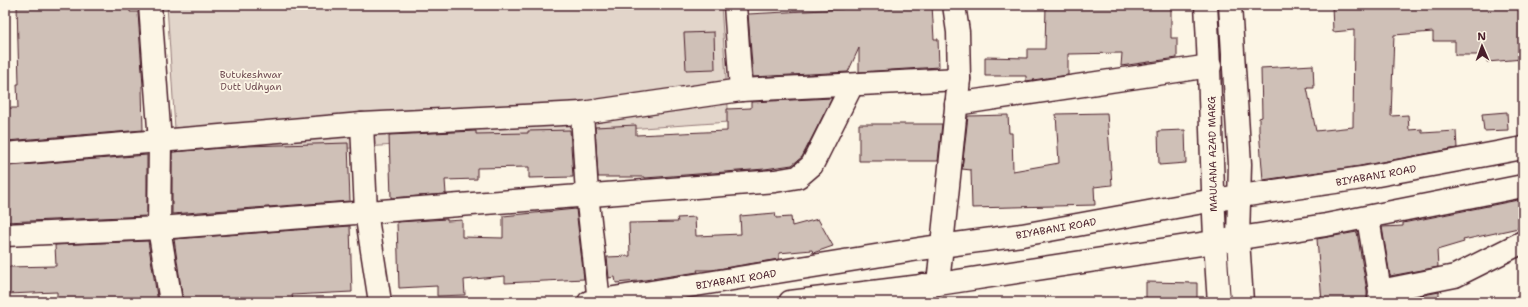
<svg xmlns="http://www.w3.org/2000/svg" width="1528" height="307" viewBox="0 0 1528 307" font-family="'Shantell Sans',sans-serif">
  <rect width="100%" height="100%" fill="#fcf5e5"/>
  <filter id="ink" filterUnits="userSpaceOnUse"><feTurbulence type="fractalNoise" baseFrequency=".025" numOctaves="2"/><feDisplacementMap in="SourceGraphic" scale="8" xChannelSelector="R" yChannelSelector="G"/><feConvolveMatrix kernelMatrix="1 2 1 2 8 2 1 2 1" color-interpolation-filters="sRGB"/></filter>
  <g filter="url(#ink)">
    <!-- green -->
    <polygon fill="#e2d5ca" stroke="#967a7a" points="167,5 721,5 729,122 177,160"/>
    <!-- building -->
    <g fill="#cfc0b7" stroke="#4a1f2b">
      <polygon points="17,5 130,5 130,12 138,12 143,86 142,86 143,130 6,141 5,108 18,108 17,84 19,84"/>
      <polygon points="843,5 932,5 934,39 938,39 939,67 859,72 859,48 848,72 753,77 748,14 843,9"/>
      <polygon points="1046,5 1171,5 1171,38 1177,38 1177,58 1121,66 1122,53 1068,54 1068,75 1026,81 1026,76 985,76 985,57 1027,58 1027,49 1045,49"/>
      <polygon points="1332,5 1523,5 1523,59 1487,62 1487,55 1455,55 1455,41 1433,41 1433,32 1394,35 1391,116 1408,115 1409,130 1422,129 1422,133 1456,131 1457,148 1360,166 1263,180 1259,130 1259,118 1262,117 1261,68 1313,65 1314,88 1307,88 1316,131 1353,127 1354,30 1333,32"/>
      <polygon points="714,32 715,69 686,70 684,33"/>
      <polygon points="832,98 802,157 792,165 765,169 645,178 645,177 598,177 595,127 636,125 636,135 727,131 727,109 751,108 751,102"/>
      <polygon points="1507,112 1508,130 1484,131 1482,114"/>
      <polygon points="1107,113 1112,185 1094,187 1095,205 972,208 971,170 962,169 968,116 1008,115 1009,133 1012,133 1013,171 1059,163 1056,114"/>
      <polygon points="859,124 942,124 938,161 859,161"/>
      <polygon points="570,130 573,177 529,178 529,167 477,168 477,179 445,180 446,194 391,198 389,135 476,131 476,134 528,133 528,131"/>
      <polygon points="1185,130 1186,163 1159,165 1158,131"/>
      <polygon points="348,143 350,201 172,214 172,152 247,146"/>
      <polygon points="147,155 147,216 5,222 5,202 9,202 8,166"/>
      <polygon points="1523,199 1523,227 1463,240 1464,242 1437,250 1438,267 1390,276 1382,227 1403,226 1403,223"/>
      <polygon points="576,209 584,279 505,283 505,276 464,280 465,295 437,296 437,286 399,288 397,222 447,219 447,221 462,220 462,237 503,238 503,216"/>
      <polygon points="775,213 776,218 791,217 792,226 818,219 833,246 813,253 812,250 779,253 779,259 712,270 697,270 698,272 638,281 616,283 615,277 609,278 607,257 630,256 629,223 678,222 677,218 695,217 696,236 741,234 740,216"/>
      <polygon points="350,226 352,292 292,295 293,300 183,302 174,239"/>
      <polygon points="1357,232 1367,291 1367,302 1322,302 1317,239"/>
      <polygon points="148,241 158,302 57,302 57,292 7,294 7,267 56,266 55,245"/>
      <polygon points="1146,282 1197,283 1197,302 1146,302"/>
      <polygon points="1439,292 1439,302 1398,302 1398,300"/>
    </g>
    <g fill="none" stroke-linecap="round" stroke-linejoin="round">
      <!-- street casing -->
      <g stroke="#4a1f2b" stroke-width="25">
        <g id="street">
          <polyline points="150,5 160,142 159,228 171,302"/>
          <polyline points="735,5 741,90"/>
          <polyline points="956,104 1210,66"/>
          <polyline points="582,113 587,194 599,302"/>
          <polyline points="362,124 366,212 380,302"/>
          <polyline points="5,154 362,124 582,113 741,90 959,79"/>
          <polyline points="1368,218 1380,291 1379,302"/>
          <polyline points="5,235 159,228 775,181 798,177 812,165 852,85"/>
          <polyline points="938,284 959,79 958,32 954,5"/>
          <polyline points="923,285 926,302"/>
          <polyline points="1380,291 1455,276 1523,242"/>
        </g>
      </g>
      <!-- secondary casing -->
      <g stroke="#4a1f2b" stroke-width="25">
        <g id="secondary">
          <path d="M1206,5C1212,104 1211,203 1219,302"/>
          <polyline points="1230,5 1240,164 1238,239 1242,302"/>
          <polyline points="589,302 919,249 1022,235 1214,200 1362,178 1523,148"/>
          <polyline points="790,302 938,284 1326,225 1523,186"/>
        </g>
      </g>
      <!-- street -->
      <use href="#street" stroke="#fcf5e5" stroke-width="22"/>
      <!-- secondary -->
      <use href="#secondary" stroke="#fcf5e5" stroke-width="22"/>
    </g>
  </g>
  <g text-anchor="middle" stroke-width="3.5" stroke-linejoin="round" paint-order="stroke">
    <!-- park labels -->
    <g font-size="10" fill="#704c53" stroke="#fcf5e5">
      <text x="251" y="78">Butukeshwar<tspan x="251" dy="12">Dutt Udhyan</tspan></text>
    </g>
    <!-- street labels -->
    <g font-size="10" fill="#4a1f2b" stroke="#fcf5e5">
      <text transform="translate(1212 154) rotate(-91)" y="4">MAULANA AZAD MARG</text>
      <text transform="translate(1376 175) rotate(-10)" y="4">BIYABANI ROAD</text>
      <text transform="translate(1056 228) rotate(-10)" y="4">BIYABANI ROAD</text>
      <text transform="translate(736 279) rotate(-9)" y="4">BIYABANI ROAD</text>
    </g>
  </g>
  <!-- margin -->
  <rect width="1528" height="307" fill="none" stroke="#fcf5e5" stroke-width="20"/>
  <rect x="10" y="10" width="1508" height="287" fill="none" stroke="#4a1f2b" stroke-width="1.5" filter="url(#ink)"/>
  <!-- north arrow -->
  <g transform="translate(1482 46) rotate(358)" stroke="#fcf5e5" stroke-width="3" paint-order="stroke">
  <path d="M0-3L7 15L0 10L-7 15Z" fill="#4a1f2b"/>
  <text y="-6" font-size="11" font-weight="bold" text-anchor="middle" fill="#4a1f2b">N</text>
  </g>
</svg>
